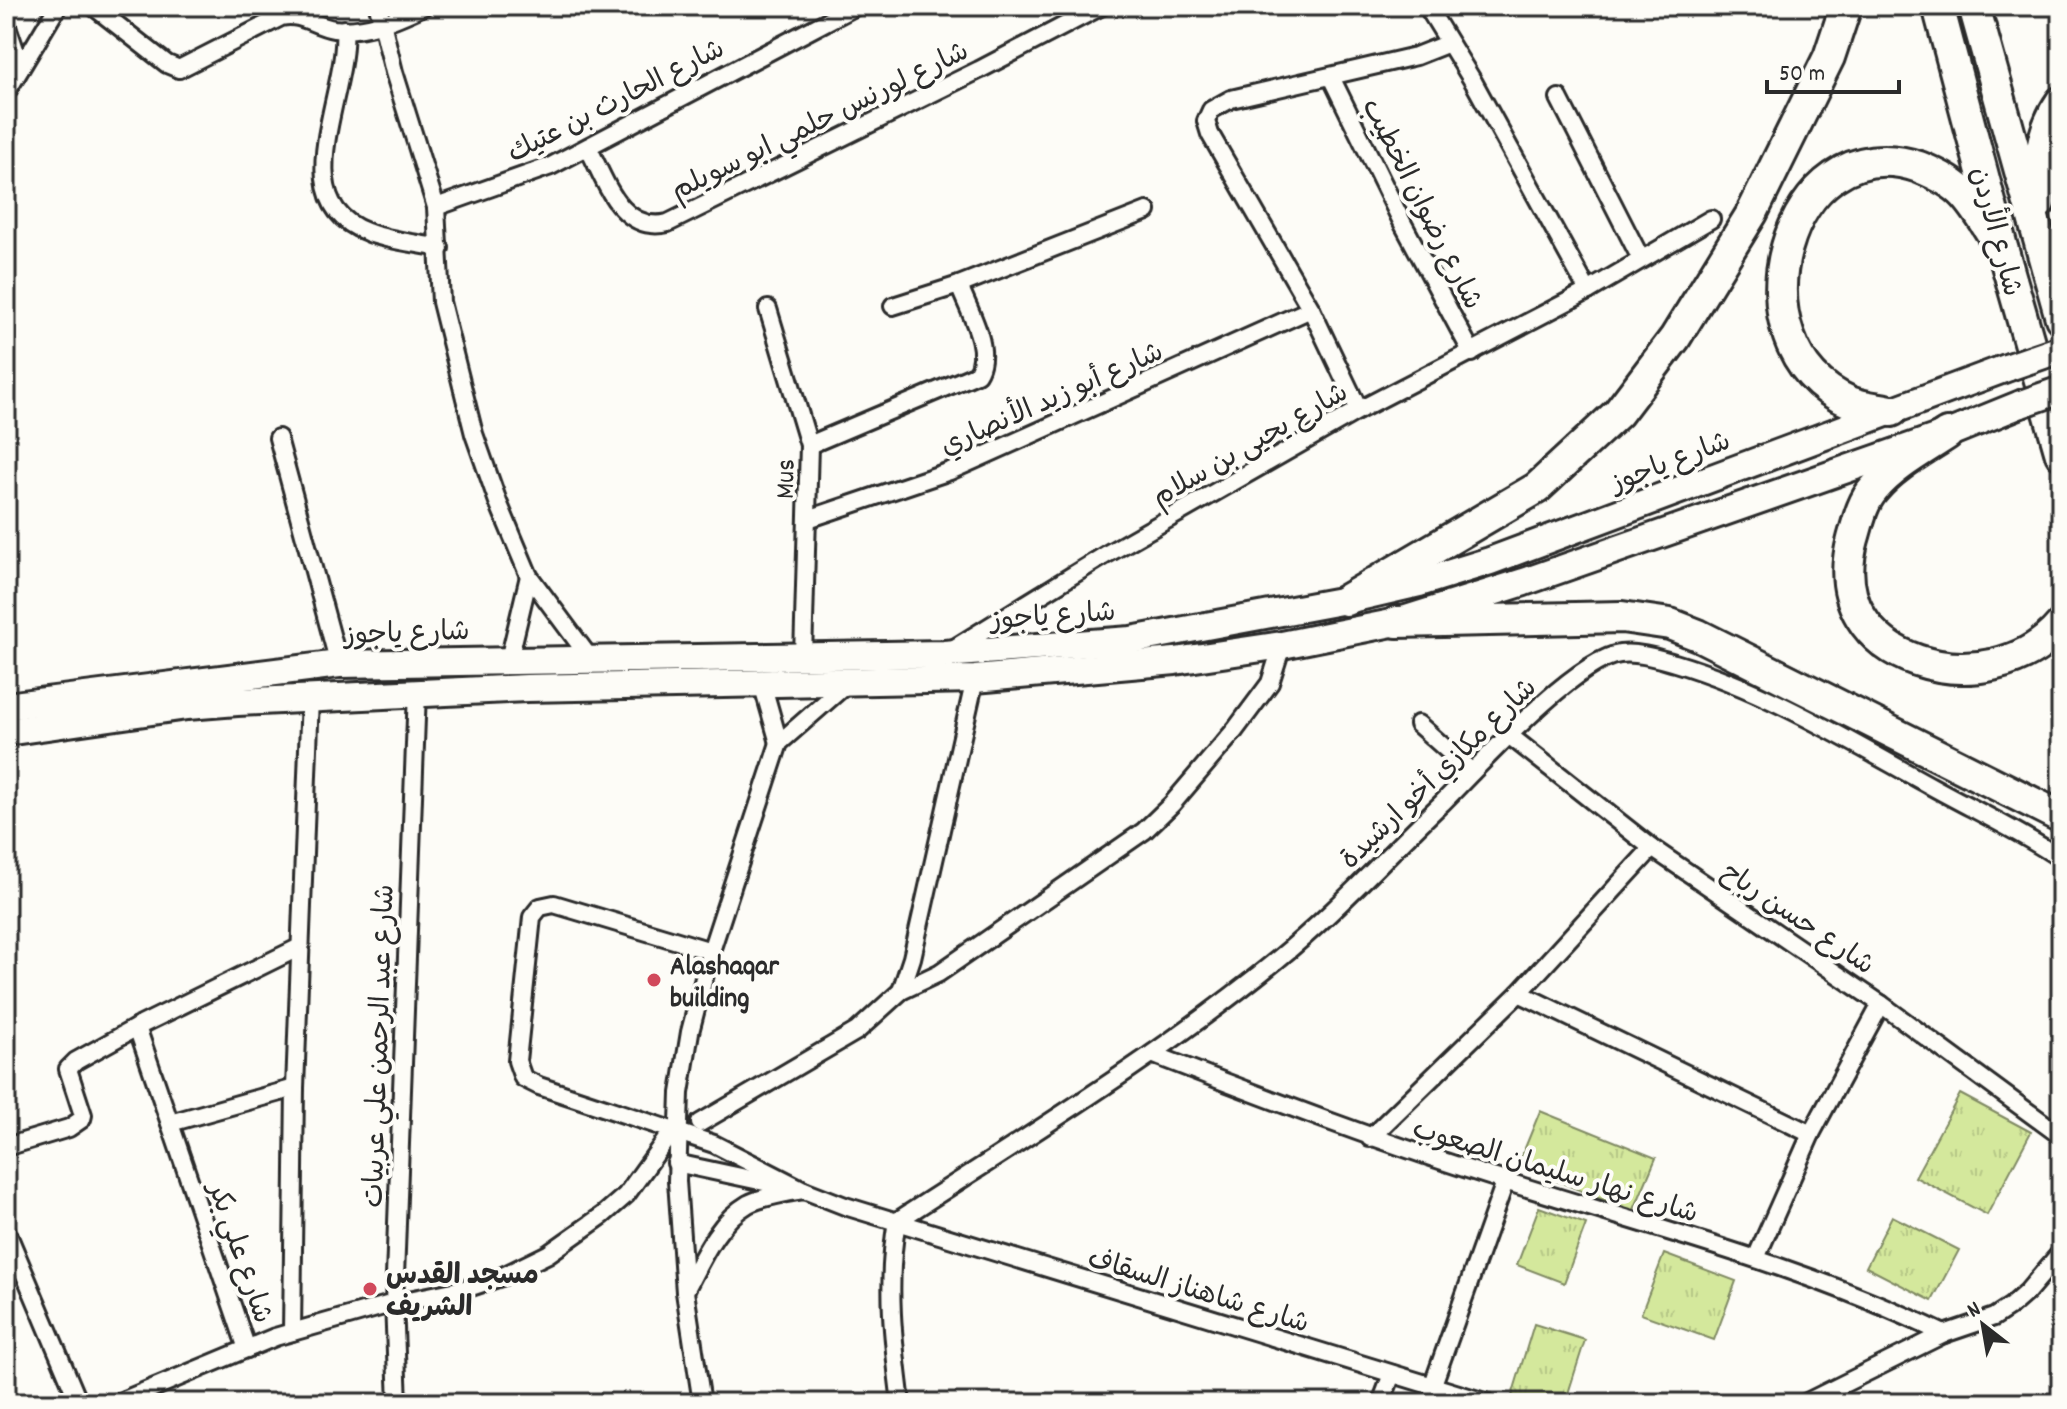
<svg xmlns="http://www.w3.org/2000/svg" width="2067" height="1409" viewBox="0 0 2067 1409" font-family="Dekko,'Playpen Sans Arabic',sans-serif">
  <defs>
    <pattern id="grass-tufts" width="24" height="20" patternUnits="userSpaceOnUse" patternTransform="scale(2)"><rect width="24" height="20" fill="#d4e89c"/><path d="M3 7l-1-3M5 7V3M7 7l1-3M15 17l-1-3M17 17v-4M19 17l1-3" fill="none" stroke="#b6c787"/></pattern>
  </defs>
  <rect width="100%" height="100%" fill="#fdfcf7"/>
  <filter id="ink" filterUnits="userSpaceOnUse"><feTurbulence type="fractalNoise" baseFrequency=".0125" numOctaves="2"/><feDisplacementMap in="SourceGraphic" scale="16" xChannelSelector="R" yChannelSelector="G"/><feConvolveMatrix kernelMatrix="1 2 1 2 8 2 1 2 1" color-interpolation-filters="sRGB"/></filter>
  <g filter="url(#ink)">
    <!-- grass -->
    <g fill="url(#grass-tufts)" stroke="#808a64" stroke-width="2">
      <polygon points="1960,1094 2031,1132 1987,1215 1915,1177"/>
      <polygon points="1540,1111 1656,1158 1633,1212 1518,1165"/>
      <polygon points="1539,1207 1586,1224 1564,1283 1517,1265"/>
      <polygon points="1892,1216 1959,1250 1932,1301 1866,1267"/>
      <polygon points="1664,1254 1736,1281 1714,1340 1641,1314"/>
      <polygon points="1534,1324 1585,1340 1565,1403 1536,1403 1512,1396"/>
    </g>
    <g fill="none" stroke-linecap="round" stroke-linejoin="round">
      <!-- street casing -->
      <g stroke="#2b2b2b" stroke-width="22">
        <g id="street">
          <path d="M93,6L167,64L179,69L281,17C302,12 314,26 334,29C366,33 396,19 424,6"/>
          <polyline points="378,6 394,72 436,207 441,302 474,434 498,502 529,576 592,661"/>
          <polyline points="1427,6 1474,83 1588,291"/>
          <polyline points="6,23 21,67"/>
          <path d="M344,29C350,91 283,201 367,232C389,241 416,243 440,248"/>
          <polyline points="1331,77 1403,224 1472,353"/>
          <polyline points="6,93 58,6"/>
          <polyline points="1559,98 1641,259"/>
          <path d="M588,147C605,180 621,234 668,223L979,70L1102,6"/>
          <polyline points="436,207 551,166 856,6"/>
          <polyline points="893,306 959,285 1147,211"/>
          <polyline points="768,309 809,445 803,657"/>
          <polyline points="1359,410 1311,309 1210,134 1206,121 1211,110 1231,99 1416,56 1449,43"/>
          <polyline points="278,438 339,664"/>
          <path d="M809,445L977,374C993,349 968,310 959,285"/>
          <polyline points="808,519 950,471 1311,309"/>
          <polyline points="951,650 1107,554 1359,410 1588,291 1711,219"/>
          <polyline points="509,660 529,576"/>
          <polyline points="762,683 779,743"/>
          <polyline points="1418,724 1472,772"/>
          <polyline points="1510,736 1652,848 1881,1004 2061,1136"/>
          <polyline points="711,951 554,904 540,907 532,917 517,1061 523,1078 539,1086 714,1144 804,1190 845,1206 1488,1403"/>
          <polyline points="901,991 912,958 975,679"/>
          <polyline points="1519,993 1811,1134"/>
          <polyline points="137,1027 247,1349"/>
          <path d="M1152,1054C1269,1099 1385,1144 1505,1181C1653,1228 1804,1266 1944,1334"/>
          <polyline points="170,1123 295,1088"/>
          <polyline points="700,1123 857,1031 901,991 939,973 1144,831 1172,804 1235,730 1270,683 1282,645"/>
          <polyline points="1370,1138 1519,993 1652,848"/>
          <polyline points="6,1147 69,1128 82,1119 83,1115 68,1069 76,1061 137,1027 300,947"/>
          <polyline points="676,1163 783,1186"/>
          <path d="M897,1221C1026,1137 1158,1057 1277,960C1336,912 1387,855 1442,803C1477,768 1576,659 1620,654C1639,652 1657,658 1675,663C1766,690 1849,741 1931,786C1974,810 2020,831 2061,859"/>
          <path d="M897,1221C886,1283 893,1341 901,1403"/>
          <polyline points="6,1230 79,1403"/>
          <polyline points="1756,1258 1811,1134 1881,1004"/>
          <path d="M685,1291C701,1261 717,1222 748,1204C764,1196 786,1193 804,1190"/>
          <polyline points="292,1332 295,1088 310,697"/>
          <polyline points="1432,1387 1505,1182"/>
          <polyline points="117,1403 275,1337 394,1303 468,1288 501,1277 548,1254 603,1215 626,1195 665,1141 678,1133"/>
          <polyline points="398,1403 394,1303 417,691"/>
          <polyline points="702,1403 685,1292 677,1181 680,1093 690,1032 711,951 779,743 850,681"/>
          <polyline points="1381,1403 1392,1374"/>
          <polyline points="1805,1403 1944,1334 1994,1317 2011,1306 2027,1292 2061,1252"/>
        </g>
      </g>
      <!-- primary casing -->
      <g stroke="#2b2b2b" stroke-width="32">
        <g id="primary">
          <polyline points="6,706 339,664 944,654 1131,640 1346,600 1419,583 1490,561 2009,367"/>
          <polyline points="6,732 187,706 237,702 527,688 975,679 1175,661 1282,645 1397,622 1524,582 1947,434 2021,404"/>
        </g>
      </g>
      <!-- highway casing -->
      <g stroke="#2b2b2b" stroke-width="36">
        <g id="highway">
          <polyline points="1938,6 2003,251 2061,454"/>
          <polyline points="1974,6 2061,318"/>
          <path d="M2039,203C2038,169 2040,131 2061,102"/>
          <path d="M1892,411C1878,408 1862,407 1850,402C1724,348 1785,121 1919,167C1934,173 1954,183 1965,195C1980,211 1991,233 2003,251"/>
          <path d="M1947,434C1923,450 1893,466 1874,489C1862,502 1858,522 1853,539C1818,664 1990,709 2061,625"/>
          <polyline points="1346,600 1537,488 1618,413 1675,338 1752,213 1829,57 1846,6"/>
          <polyline points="1397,622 1622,617 1670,624 1698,635 2061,817"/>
        </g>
      </g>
      <!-- street -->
      <use href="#street" stroke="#fdfcf7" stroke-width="16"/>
      <!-- primary -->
      <use href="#primary" stroke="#fdfcf7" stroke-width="26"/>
      <!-- highway -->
      <use href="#highway" stroke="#fdfcf7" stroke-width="30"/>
      <!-- primary-bridge casing -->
      <g stroke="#2b2b2b" stroke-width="32" stroke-linecap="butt">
        <g id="primary-bridge">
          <polyline points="2009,367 2061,349"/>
          <polyline points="2021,404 2061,390"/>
        </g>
      </g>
      <!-- primary-bridge -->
      <use href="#primary-bridge" stroke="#fdfcf7" stroke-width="26"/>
    </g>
  </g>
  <!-- markers -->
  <g fill="#d1495b" stroke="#fdfcf7" stroke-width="3">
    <circle cx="654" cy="980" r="8"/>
    <circle cx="370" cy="1289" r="8"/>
  </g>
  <g text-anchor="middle" stroke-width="8" stroke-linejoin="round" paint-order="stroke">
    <!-- street labels -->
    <g font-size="28" fill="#2b2b2b" stroke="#fdfcf7">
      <text transform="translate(615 99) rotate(-27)" y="10">شارع الحارث بن عتيك</text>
      <text transform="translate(819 119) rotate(-26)" y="10">شارع لورنس حلمي ابو سويلم</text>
      <text transform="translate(1424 203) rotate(63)" y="10">شارع رضوان الخطيب</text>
      <text transform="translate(1998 231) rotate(75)" y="10">شارع الأردن</text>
      <text transform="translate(1051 397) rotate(-24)" y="10">شارع أبو زيد الأنصاري</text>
      <text transform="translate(1249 443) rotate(-30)" y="10">شارع يحيى بن سلام</text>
      <text transform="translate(1670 460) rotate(-21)" y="10">شارع ياجوز</text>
      <text transform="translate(783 479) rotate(-89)" y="10">Mus</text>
      <text transform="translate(1053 614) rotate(-4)" y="10">شارع ياجوز</text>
      <text transform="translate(407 631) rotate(-2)" y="10">شارع ياجوز</text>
      <text transform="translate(1437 772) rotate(-44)" y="10">شارع مكازي أخو ارشيدة</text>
      <text transform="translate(1799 917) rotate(34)" y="10">شارع حسن رباح</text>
      <text transform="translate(377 1046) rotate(-88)" y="10">شارع عبد الرحمن علي عربيات</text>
      <text transform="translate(1556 1169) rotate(17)" y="10">شارع نهار سليمان الصعوب</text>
      <text transform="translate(242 1252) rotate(71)" y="10">شارع علي بكر</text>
      <text transform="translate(1199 1289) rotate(17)" y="10">شارع شاهناز السقاف</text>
    </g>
    <!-- poi labels -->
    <g font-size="28" font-weight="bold" fill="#2b2b2b" stroke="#fdfcf7" text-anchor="start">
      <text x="670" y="974">Alashaqar<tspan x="670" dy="32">building</tspan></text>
      <text x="386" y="1283">مسجد القدس<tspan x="386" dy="32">الشريف</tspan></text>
    </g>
  </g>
  <!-- margin -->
  <rect width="2067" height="1409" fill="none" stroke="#fdfcf7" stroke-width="32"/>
  <rect x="16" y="16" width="2035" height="1377" fill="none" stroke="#2b2b2b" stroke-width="3" filter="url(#ink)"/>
  <!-- north arrow -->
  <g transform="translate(1983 1325) rotate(329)" stroke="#fdfcf7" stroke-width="6" paint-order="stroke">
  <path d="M0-6L14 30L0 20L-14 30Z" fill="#2b2b2b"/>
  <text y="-12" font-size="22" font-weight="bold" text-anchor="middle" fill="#2b2b2b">N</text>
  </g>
  <!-- scale -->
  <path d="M1767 80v12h132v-12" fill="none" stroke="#2b2b2b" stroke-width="4"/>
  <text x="1779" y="80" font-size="24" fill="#2b2b2b" stroke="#fdfcf7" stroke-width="6" paint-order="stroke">50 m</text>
</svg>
